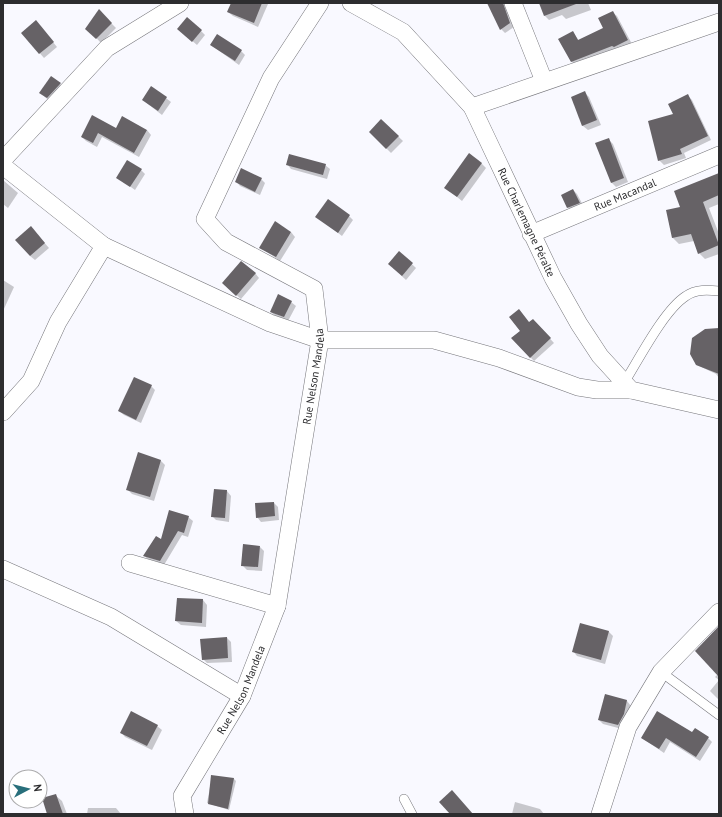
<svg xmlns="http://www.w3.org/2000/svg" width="722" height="817" viewBox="0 0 722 817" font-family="'PT Sans',sans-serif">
  <rect width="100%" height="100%" fill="#f9f9ff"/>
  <!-- shadow -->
  <g fill="#0003">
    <polygon points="232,3 267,3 268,4 258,27 233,16 228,12"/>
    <polygon points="488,3 506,3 514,27 505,33 501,29"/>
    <polygon points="540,3 588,3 591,10 566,19 562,15 549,20 545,16"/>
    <polygon points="99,11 116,28 101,43 87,28"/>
    <polygon points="612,12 617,16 632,44 576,66 572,62 559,39 573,32 579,41 604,29"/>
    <polygon points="40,26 57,47 44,58 22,33"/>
    <polygon points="201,31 205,35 197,45 183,33"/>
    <polygon points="211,45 241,51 245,55 239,65"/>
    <polygon points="60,84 64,88 51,102 40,93"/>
    <polygon points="152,87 171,102 162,115 143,100"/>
    <polygon points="585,93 589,97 601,125 588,130 583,126 572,98"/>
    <polygon points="688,96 692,100 711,140 684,153 686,158 664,165 659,160 675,115"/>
    <polygon points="92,117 116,129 147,130 151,135 139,157 102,137 97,147 86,141 82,137"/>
    <polygon points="381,120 403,141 391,153 370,132"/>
    <polygon points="608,139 613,144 628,182 616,187 612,183"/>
    <polygon points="481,163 486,168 462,201 446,188"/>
    <polygon points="287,164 325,165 330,169 327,179 291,169"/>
    <polygon points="141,170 145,174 135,190 117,177"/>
    <polygon points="719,174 719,204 709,208 719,234 719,254 705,259 699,253 694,241 679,244 672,237"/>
    <polygon points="261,179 265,183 260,195 240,186 236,181"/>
    <polygon points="3,180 18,193 8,208 3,204"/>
    <polygon points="573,190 577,194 584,207 572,212 568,207"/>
    <polygon points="349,216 353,220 342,236 317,217"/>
    <polygon points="35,232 49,248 35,260 30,256"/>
    <polygon points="291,232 295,237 280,261 260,247"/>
    <polygon points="399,252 416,268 406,280 393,268"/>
    <polygon points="255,273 259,278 241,299 227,287"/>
    <polygon points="3,280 14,287 3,311"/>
    <polygon points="291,302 296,306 288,321 275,316 271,312"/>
    <polygon points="533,320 554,343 534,361 512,338"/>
    <polygon points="719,329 719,378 716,374 697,365"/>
    <polygon points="151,386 155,390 141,423 124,415 119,411"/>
    <polygon points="139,454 161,461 165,465 154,501 132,494 128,490"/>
    <polygon points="214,490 227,491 231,496 229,522 216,520 212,516"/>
    <polygon points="274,503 278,507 279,520 261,522 257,517"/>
    <polygon points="188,517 193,521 188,537 182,535 164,565 149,560 144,556"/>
    <polygon points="260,547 264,551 262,571 247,570 242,565"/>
    <polygon points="203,600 207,605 206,627 181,625 176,621"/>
    <polygon points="581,624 609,632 613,636 605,664 577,656 573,651"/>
    <polygon points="719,636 719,700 710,691 719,680 715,677 718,674"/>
    <polygon points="227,638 231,642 232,662 207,663 203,659"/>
    <polygon points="605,696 627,701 631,706 622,729 603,724 599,720"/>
    <polygon points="157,726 162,730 152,750 125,737 121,732"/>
    <polygon points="692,734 708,738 712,742 700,761 670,742 664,753 642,738"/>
    <polygon points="212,777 234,779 236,781 229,810 207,803"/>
    <polygon points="55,795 62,801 67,814 48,814"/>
    <polygon points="515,802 540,809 544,814 512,814"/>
    <polygon points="88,808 116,808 121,814 87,814"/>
  </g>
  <!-- building -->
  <g fill="#666266">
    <polygon points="231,3 262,3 254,23 227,12"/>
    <polygon points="487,3 503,3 510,23 500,30"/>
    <polygon points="539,3 576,3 576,4 544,16"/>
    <polygon points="99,9 112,23 96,39 85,29"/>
    <polygon points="613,11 628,40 614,47 612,46 571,62 558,39 573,31 578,40 603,28 598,18"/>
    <polygon points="187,17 202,30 192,42 177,29"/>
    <polygon points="36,20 54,42 39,54 21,33"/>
    <polygon points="217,34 242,50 235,61 210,45"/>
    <polygon points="51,76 61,83 47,98 39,93"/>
    <polygon points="151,86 167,97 158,111 142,100"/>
    <polygon points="585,91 597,120 582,126 571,97"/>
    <polygon points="688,94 708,136 680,149 682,154 658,161 648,121 673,114 668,104"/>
    <polygon points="92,115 116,128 122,116 147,130 134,153 98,133 93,143 81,137"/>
    <polygon points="381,119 399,136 386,149 369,132"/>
    <polygon points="609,138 624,178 611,183 595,143"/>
    <polygon points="469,153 482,163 457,197 444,188"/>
    <polygon points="289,154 326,164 323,175 286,165"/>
    <polygon points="127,160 142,169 130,187 116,178"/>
    <polygon points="241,168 262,178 255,192 235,182"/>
    <polygon points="719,173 719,195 703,202 719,245 698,254 691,234 672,238 666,210 680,207 674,191"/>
    <polygon points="573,189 580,203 567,208 561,195"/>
    <polygon points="328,199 350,215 338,233 315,217"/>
    <polygon points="275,221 291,232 276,257 259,248"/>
    <polygon points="31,226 45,243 30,256 15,240"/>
    <polygon points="399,251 413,263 402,276 388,264"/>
    <polygon points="241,261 256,273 236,296 222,283"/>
    <polygon points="278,294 292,301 284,317 270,312"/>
    <polygon points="519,309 529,322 533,319 551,338 530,358 511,338 520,331 509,317"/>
    <polygon points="719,328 719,374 696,365 690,354 692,338 705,329"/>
    <polygon points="134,377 152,385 136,420 118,411"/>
    <polygon points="138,452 161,460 150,497 126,490"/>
    <polygon points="214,489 227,490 225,518 211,517"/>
    <polygon points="274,502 275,516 256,518 255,503"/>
    <polygon points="169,510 189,516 184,533 178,531 160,561 143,556 156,536 161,539"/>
    <polygon points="243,544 260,546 258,567 241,566"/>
    <polygon points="177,598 203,599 202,623 175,621"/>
    <polygon points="580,623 609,631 601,660 572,652"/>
    <polygon points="719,626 719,677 695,651"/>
    <polygon points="227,637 228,658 202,660 200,639"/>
    <polygon points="605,694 627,700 624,714 618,725 598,720"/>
    <polygon points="131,711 158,725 147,746 120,733"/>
    <polygon points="657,711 692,732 695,728 709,737 696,757 666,738 659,749 641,738"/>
    <polygon points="211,775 234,778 228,809 208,804"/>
    <polygon points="452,790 473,814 450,814 439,802"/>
    <polygon points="56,794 63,814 47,814 42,798"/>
  </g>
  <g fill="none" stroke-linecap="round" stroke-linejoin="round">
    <!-- lane casing -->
    <g stroke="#76767b" stroke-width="10">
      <g id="lane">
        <path d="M624,383C639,359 664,310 686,296C696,289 708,290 719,291"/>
        <polyline points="661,672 719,715"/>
        <polyline points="404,799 412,814"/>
      </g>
    </g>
    <!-- street casing -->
    <g stroke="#76767b" stroke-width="18">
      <g id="street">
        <path id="s1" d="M351,3L403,32L472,107L553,278L579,324L600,356L631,390L719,410"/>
        <polyline points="513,3 544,81"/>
        <polyline points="472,107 719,22"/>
        <polyline points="3,160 107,48 180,3"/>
        <polyline points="3,166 104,246 58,322 31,381 3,412"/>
        <path id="s2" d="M531,234L719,155"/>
        <polyline points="104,246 270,323 320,340 434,340 499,358 578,387 597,390 631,390"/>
        <polyline points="130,563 277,606"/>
        <polyline points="3,569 111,617 242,696"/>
        <path id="s3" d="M185,814L182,796L242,696L277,606L320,340L314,289L226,242L205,219L271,78L320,3"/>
        <polyline points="600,814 628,727 661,672 719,612"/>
      </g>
    </g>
    <!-- lane -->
    <use href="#lane" stroke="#fff" stroke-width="9"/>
    <!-- street -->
    <use href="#street" stroke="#fff" stroke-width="17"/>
  </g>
  <g text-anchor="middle" stroke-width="4" stroke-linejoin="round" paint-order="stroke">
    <!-- street labels -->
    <g font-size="11" fill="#2d2d2f" stroke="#fff">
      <text dy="4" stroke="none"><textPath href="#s2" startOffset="102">Rue Macandal</textPath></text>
      <text dy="4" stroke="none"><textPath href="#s1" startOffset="289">Rue Charlemagne Péralte</textPath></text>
      <text dy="4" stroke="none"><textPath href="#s3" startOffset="464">Rue Nelson Mandela</textPath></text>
      <text dy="4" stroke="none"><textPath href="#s3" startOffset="140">Rue Nelson Mandela</textPath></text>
    </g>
  </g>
  <!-- border -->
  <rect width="722" height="817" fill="none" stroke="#2d2d2f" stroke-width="8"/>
  <!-- north arrow -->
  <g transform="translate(28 789) rotate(83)"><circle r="19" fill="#ffffff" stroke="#ababac"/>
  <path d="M0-3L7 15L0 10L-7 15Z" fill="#286f7b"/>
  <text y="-6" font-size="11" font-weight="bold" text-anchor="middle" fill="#2d2d2f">N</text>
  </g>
</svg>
